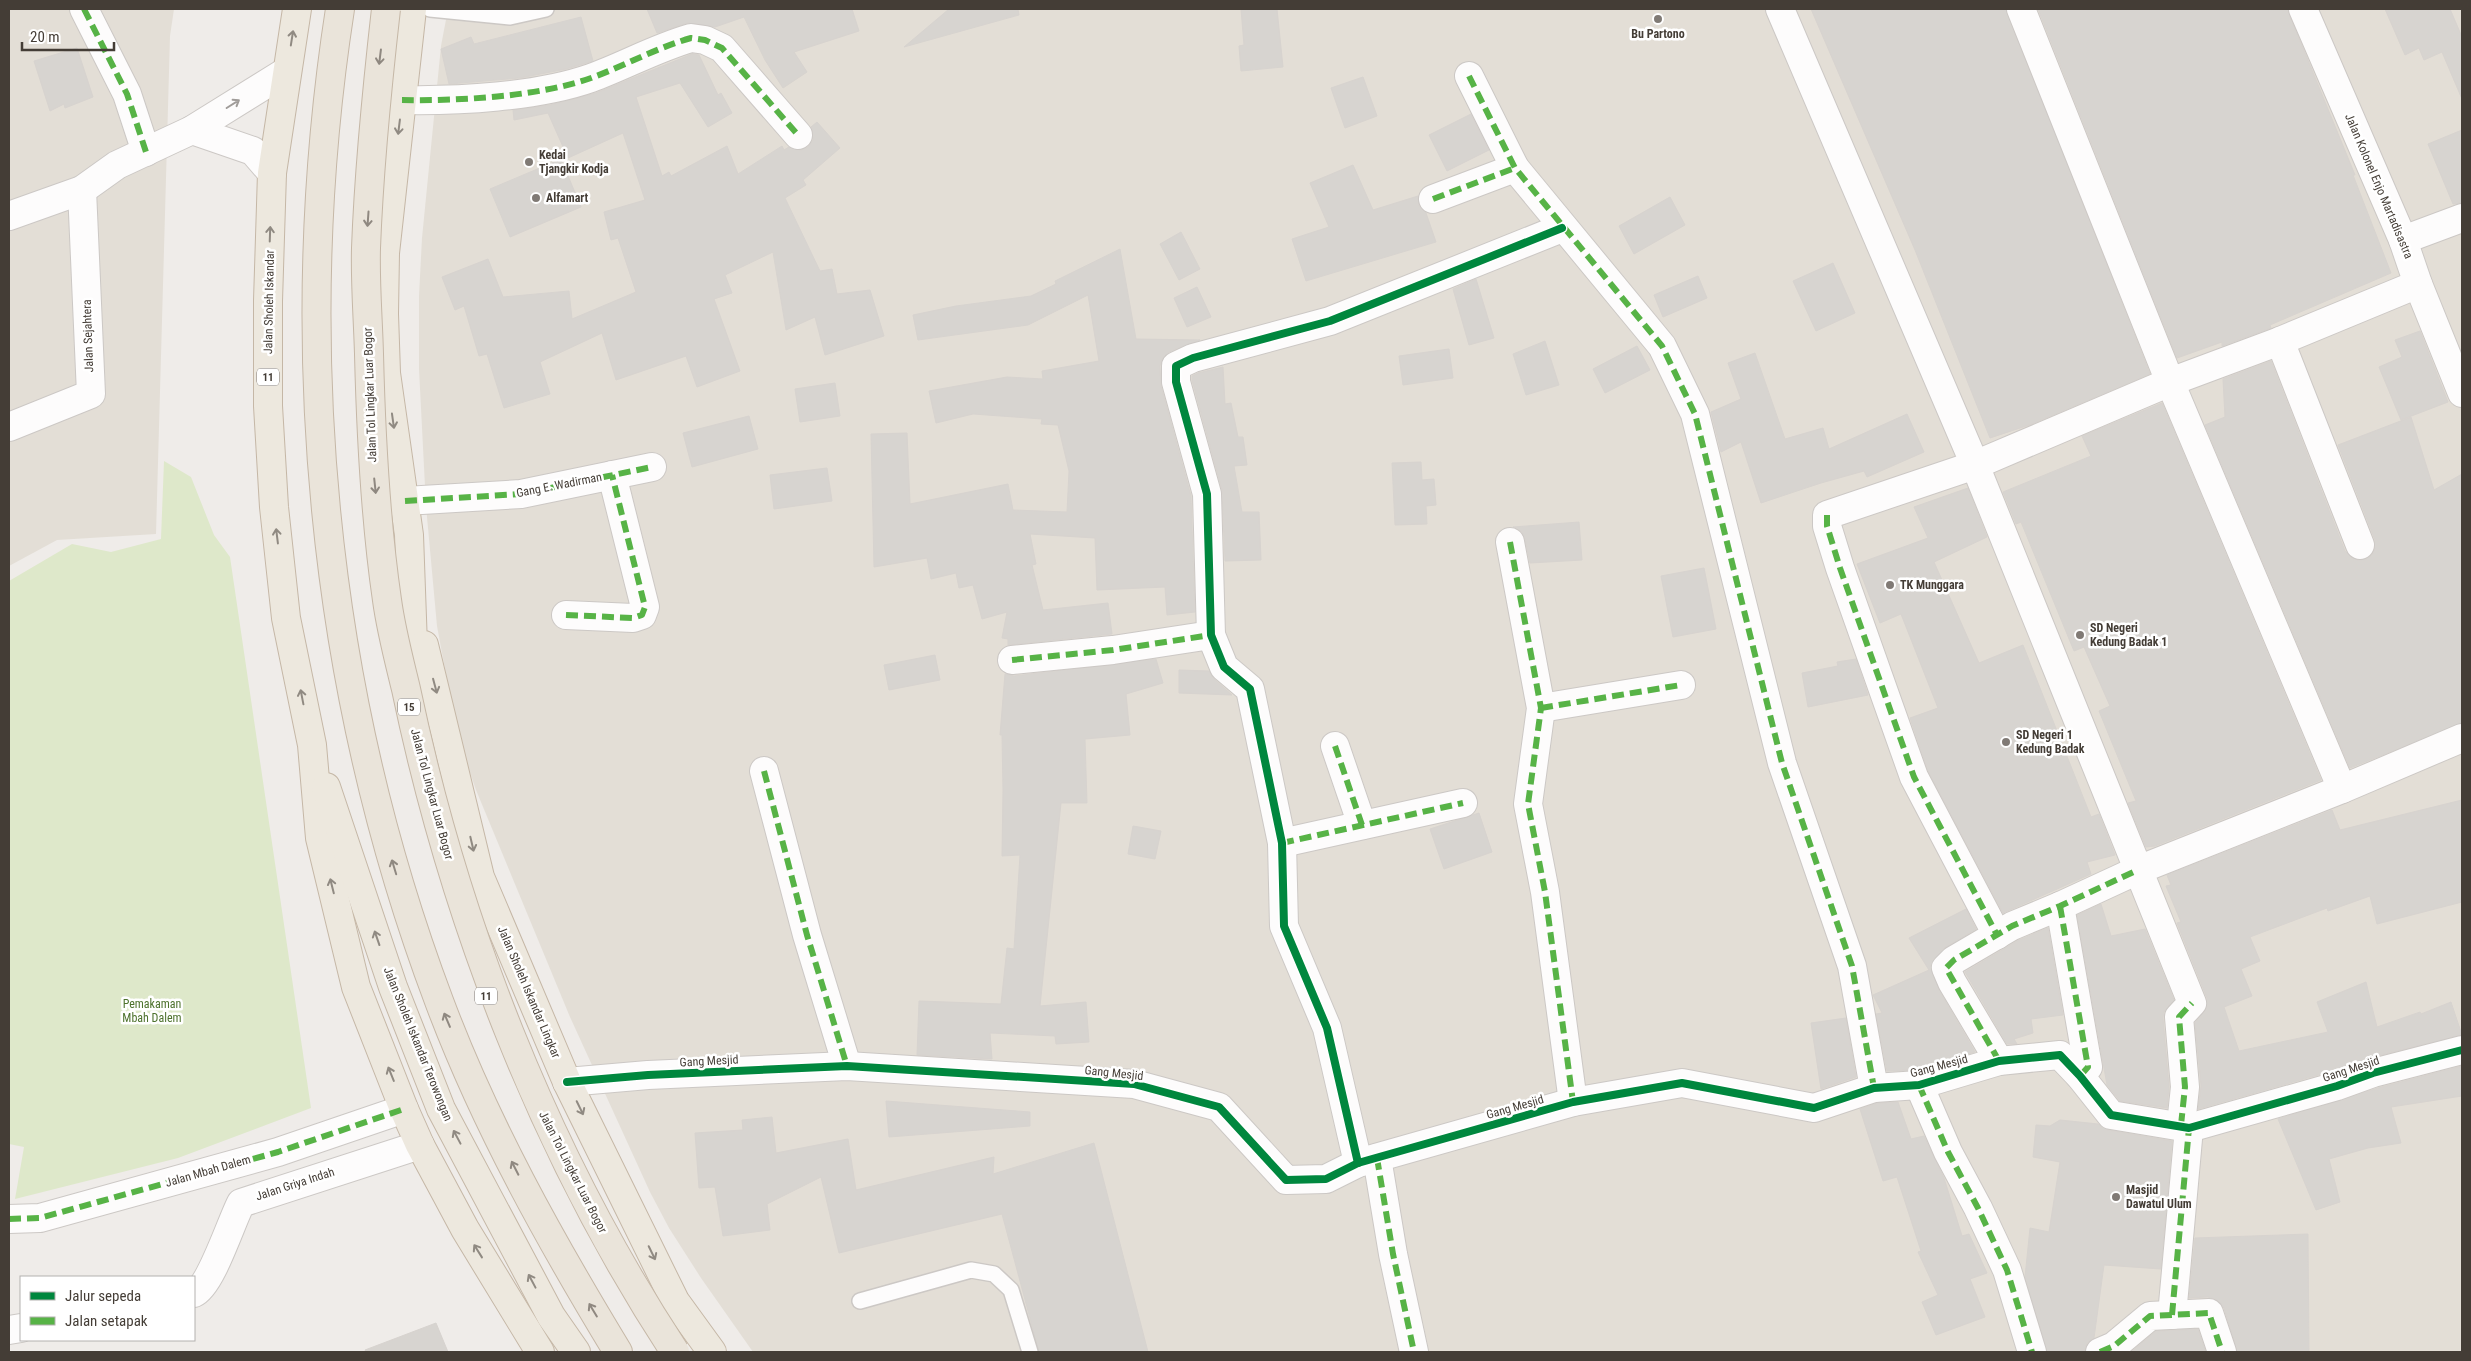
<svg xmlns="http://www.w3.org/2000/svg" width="2471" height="1361" viewBox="0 0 2471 1361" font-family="'Roboto Condensed',sans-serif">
  <rect width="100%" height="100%" fill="#efece9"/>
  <!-- residential -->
  <g fill="#e3ded6">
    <polygon points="9,9 174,9 170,36 156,534 57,540 9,566"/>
    <polygon points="448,9 2462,9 2462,1352 753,1352 701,1278 669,1228 650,1192 570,1017 476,790 457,734 437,626 426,506 419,369 419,296 422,238 441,46"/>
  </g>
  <!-- green -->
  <polygon fill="#dee8ca" points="164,461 191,477 214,535 230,557 311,1108 178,1158 15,1199 24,1147 9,1144 9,581 72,544 111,552 161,539"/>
  <!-- building -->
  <g fill="#d7d4d0" stroke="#d7d3cf">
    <polygon points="647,9 852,9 859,31 794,52 807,72 783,88 765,60 744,17 715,27 687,23 657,33"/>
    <polygon points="949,9 1018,9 1019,15 904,47"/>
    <polygon points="1241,9 1277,9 1283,67 1241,71 1239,46 1244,45"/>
    <polygon points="1811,9 2006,9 2150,374 2032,424 1990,438 1915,250"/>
    <polygon points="2038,9 2287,9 2355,175 2353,175 2391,273 2270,325 2271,328 2222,346 2222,342 2177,358"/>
    <polygon points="2385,9 2450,9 2462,37 2462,99 2442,52 2424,60 2419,48 2405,55"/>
    <polygon points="581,17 593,61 566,69 520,78 449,84 441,49 471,37 474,44"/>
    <polygon points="77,48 93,97 65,108 64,104 50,111 34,61"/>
    <polygon points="692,54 699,55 718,95 721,93 732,113 708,127 680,83 636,97 662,176 669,172 671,176 727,146 738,174 782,146 784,150 789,147 801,150 808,147 813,140 811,127 817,122 840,148 803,180 806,185 785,198 820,271 832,269 837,294 870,290 884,336 825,355 815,317 786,330 773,252 725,275 732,293 714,299 740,371 697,387 686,356 616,380 602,333 540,362 550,394 504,408 487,354 479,356 464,306 455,310 442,277 488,259 503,297 569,291 572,319 636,292 618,238 611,240 604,212 645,200 623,133 568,158 548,113 514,120 513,110 550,105 596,93"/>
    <polygon points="1363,77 1377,116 1345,128 1331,88"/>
    <polygon points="1471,114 1489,150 1447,171 1429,135"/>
    <polygon points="2462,130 2462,203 2453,204 2428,144"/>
    <polygon points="561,159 581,207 510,237 490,189"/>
    <polygon points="1353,165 1373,210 1418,196 1419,205 1426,213 1436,242 1306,281 1292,239 1329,227 1310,183"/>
    <polygon points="1670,197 1685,225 1634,254 1619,226"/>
    <polygon points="1181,232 1200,269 1179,280 1160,244"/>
    <polygon points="1120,249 1136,339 1200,340 1169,352 1163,358 1160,366 1161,386 1191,496 1195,612 1167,615 1165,587 1097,590 1095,538 1030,534 1036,564 1032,565 1043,610 1108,603 1112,634 1008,645 1008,639 1002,638 1007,612 982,619 973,585 959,588 956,573 931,579 927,558 874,567 871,434 907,433 910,504 1008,484 1013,510 1067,512 1069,471 1058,425 1041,424 1042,419 973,414 936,423 929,391 1007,377 1043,379 1042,371 1099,361 1088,295 1028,325 918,340 913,315 956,306 1031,296 1056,284 1055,281"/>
    <polygon points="1833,263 1855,313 1816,331 1793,281"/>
    <polygon points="1698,276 1707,298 1663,317 1654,295"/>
    <polygon points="1476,279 1494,338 1469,345 1453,289"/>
    <polygon points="1197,287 1211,317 1187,327 1174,298"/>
    <polygon points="2420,331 2448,402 2401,420 2379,367 2402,357 2395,340"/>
    <polygon points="1545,341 1559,385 1526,395 1513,354"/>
    <polygon points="1637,346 1650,370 1605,393 1593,369"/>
    <polygon points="1449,349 1453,378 1403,385 1399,356"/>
    <polygon points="1755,353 1785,439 1823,428 1829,449 1907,414 1924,452 1867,477 1864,471 1821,483 1761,503 1741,442 1721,452 1711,412 1741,399 1728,363"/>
    <polygon points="2271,361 2345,551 2351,557 2358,560 2366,559 2372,555 2375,548 2375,540 2338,445 2411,417 2434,490 2462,474 2462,723 2350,768 2205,425 2225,417 2223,379"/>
    <polygon points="1223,367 1225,404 1231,403 1238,437 1243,437 1247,465 1234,466 1242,512 1259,512 1261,560 1225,561 1222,490 1192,380 1192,376 1198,373"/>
    <polygon points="835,383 840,416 800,422 795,389"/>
    <polygon points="2162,403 2321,780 2155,846 2146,847 2128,803 2136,801 2099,711 2110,706 2084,647 2074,651 2021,522 2016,524 2003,492 2091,456 2082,436"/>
    <polygon points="749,416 758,449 692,467 683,433"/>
    <polygon points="1421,462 1422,480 1434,479 1436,505 1426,506 1427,524 1395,525 1392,463"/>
    <polygon points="827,468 832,501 774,509 770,475"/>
    <polygon points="1968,488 1987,537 1934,562 1979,663 2023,645 2091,817 2099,814 2115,855 2087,862 2091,874 2003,913 1928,771 1910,718 1938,708 1901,614 1880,623 1857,564 1928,538 1914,507"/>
    <polygon points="1579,522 1582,560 1530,563 1525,539 1522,532 1513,527"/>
    <polygon points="1704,568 1716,629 1673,637 1661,576"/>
    <polygon points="935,655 940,680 889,690 884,665"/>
    <polygon points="1156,659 1163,683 1126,694 1130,735 1085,739 1087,803 1061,803 1040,1006 1086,1002 1089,1042 1056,1044 1055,1036 990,1033 992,1059 917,1055 919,1001 1001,1004 1007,948 1014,949 1020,855 1002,856 1003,791 1002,735 1000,735 1005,674 1014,676"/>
    <polygon points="1856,659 1868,695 1808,707 1802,673 1838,666 1837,662"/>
    <polygon points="1179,670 1209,671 1214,679 1232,695 1179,693"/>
    <polygon points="2462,800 2462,902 2377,924 2370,896 2328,911 2327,908 2250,937 2260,961 2241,969 2252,996 2224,1007 2239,1051 2328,1032 2317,1002 2366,982 2377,1027 2420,1012 2421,1014 2451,1002 2462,1035 2369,1058 2332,1071 2198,1109 2201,1086 2195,1023 2207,1006 2207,998 2177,923 2181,922 2166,886 2171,885 2167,875 2332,810 2340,830"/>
    <polygon points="1479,813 1492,852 1444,869 1430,829"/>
    <polygon points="1133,826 1161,831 1155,859 1128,854"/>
    <polygon points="2101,904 2111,936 2145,929 2174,1000 2164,1012 2163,1018 2169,1087 2167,1108 2120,1101 2107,1085 2077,915"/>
    <polygon points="1966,909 1976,929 1943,949 1931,966 1939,990 1975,1052 1916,1070 1887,1071 1876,1014 1882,1013 1873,995 1929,970 1909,938"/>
    <polygon points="2048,928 2063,1015 2031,1019 2033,1033 2014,1039 2017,1044 2007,1044 1965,972 2019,940"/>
    <polygon points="1846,1018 1856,1077 1821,1089 1811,1023"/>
    <polygon points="2462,1066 2462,1096 2391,1107 2401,1143 2368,1148 2329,1159 2340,1202 2316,1210 2278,1119 2378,1088"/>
    <polygon points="886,1101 1030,1112 1030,1126 889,1137"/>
    <polygon points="1898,1102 1911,1139 1924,1136 1944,1178 1962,1236 1969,1234 1987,1273 1970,1279 1985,1317 1936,1335 1922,1302 1938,1295 1918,1252 1921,1251 1897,1177 1883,1181 1860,1109 1877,1103"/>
    <polygon points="772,1117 776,1153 848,1139 856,1190 994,1157 993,1174 1094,1143 1148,1352 1039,1352 1002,1214 839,1253 821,1177 767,1204 770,1230 723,1236 715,1187 699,1188 695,1133 743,1130 742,1120"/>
    <polygon points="2060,1120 2098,1124 2108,1130 2172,1141 2161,1269 2104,1265 2094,1338 2087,1343 2085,1352 2047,1352 2025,1277 2030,1228 2049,1232 2060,1162 2033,1157 2036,1125 2050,1126"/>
    <polygon points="2308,1234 2309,1352 2237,1352 2224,1308 2218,1301 2208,1297 2189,1298 2195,1238"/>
    <polygon points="436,1323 448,1352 366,1352 365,1350"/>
    <polygon points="2198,1329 2206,1352 2131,1352 2156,1331"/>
  </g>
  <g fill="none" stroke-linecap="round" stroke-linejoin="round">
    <!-- service casing -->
    <g stroke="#ccc8c5" stroke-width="18">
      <g id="service">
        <polyline points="430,9 510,17 546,9"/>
        <polyline points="860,1301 971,1270 994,1274 1011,1290 1030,1352"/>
      </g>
    </g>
    <!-- minor casing -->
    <g stroke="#ccc8c5" stroke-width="30">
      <g id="minor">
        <polyline points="84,9 127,94 146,152"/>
        <polyline points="1780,9 1975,465 2192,1003 2179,1017 2185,1087 2181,1125"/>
        <polyline points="2021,9 2170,382 2342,789"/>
        <polyline points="2303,9 2403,240 2418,284 2462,393"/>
        <polyline points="1469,76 1515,168 1662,346 1695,414 1782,763 1852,966 1874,1088"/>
        <path d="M402,100C458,101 537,97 591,78C624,66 656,48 691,38L705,40L722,48L798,135"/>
        <polyline points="192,130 253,151 272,173"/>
        <polyline points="1433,199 1515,168"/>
        <polyline points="9,216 82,190 117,165 192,130 287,71"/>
        <polyline points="2403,240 2462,218"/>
        <polyline points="2280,341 2360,545"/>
        <polyline points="9,427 91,394 82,190"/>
        <polyline points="405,501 521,494 652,467"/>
        <polyline points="1510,542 1541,708 1528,804 1545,892 1573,1102"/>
        <polyline points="566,615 633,618 642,615 645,607 612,475"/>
        <polyline points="1012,660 1113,650 1211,635"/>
        <polyline points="1541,708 1681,685"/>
        <polyline points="1335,746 1362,825"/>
        <polyline points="764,771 807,935 847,1066"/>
        <polyline points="1282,843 1463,803"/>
        <polyline points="2060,906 2088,1067 2080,1076"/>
        <polyline points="1997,935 1914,777 1840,568 1827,526 1827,515 1975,465 2170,382 2280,341 2418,284"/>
        <polyline points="1999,1061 1952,982 1946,968 1954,960 2012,926 2060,906 2138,870 2342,789 2462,738"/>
        <polyline points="567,1082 648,1075 847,1066 1134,1084 1219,1107 1286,1180 1326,1179 1358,1163 1573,1102 1682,1083 1814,1108 1874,1088 1919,1085 1999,1061 2060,1055 2080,1076 2111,1115 2189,1128 2337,1086 2373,1073 2462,1050"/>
        <polyline points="1919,1085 1948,1152 1978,1208 2007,1270 2032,1352"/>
        <polyline points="1377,1158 1393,1254 1414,1352"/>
        <polyline points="1358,1163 1327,1028 1284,926 1282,843 1250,689 1224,667 1211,635 1207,494 1176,382 1176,366 1193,358 1330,321 1562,228"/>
        <polyline points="9,1219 40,1218 278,1152 404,1109"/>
        <path d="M194,1293C211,1286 231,1222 241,1203L420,1145"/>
        <polyline points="2172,1315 2189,1128"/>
        <polyline points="9,1330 21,1328"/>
        <polyline points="2100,1352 2114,1346 2150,1316 2209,1313 2222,1352"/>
      </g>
    </g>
    <!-- trunk casing -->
    <g stroke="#c5b7a6" stroke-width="30">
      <g id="trunk">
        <polyline points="297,9 272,173 268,301 268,406 274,507 286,618 312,745 320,838 356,987 404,1109 420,1145 465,1229 540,1352"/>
        <polyline points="412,9 385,253 384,314 386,373 409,535 415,701"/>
        <polyline points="424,645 480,877 567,1082 675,1301 712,1352"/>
        <polyline points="326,787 393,987 441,1109 551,1316 576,1352"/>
      </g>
    </g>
    <!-- motorway casing -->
    <g stroke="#c5b7a6" stroke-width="30">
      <path id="motorway" d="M340,9C289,338 321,688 439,1001C485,1124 550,1240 618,1352"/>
    </g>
    <!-- service -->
    <use href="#service" stroke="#fdfcfc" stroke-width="15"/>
    <!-- minor -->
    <use href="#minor" stroke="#fdfcfc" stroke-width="28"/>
    <!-- trunk -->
    <use href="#trunk" stroke="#ede8de" stroke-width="28"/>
    <!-- motorway -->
    <use href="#motorway" stroke="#eae4da" stroke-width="28"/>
    <!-- motorway-bridge casing -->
    <g stroke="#c5b7a6" stroke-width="30" stroke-linecap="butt">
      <path id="motorway-bridge" d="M386,9C377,88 369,168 366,248C365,283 368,318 369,354C371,436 375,518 387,600C391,630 399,660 406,689C455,923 544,1152 675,1352"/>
    </g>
    <!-- motorway-bridge -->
    <use href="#motorway-bridge" stroke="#eae4da" stroke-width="28"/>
    <!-- quiet -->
    <g stroke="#57b346" stroke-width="6" stroke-dasharray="12 6" stroke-linecap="butt">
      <polyline points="84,9 127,94 146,152"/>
      <polyline points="1469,76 1515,168 1662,346 1695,414 1782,763 1852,966 1874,1088"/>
      <path d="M402,100C458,101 537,97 591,78C624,66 656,48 691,38L705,40L722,48L798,135"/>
      <polyline points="1433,199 1515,168"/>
      <polyline points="405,501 521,494 652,467"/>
      <polyline points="1827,515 1827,526 1840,568 1914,777 1997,935"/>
      <polyline points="1510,542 1541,708 1528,804 1545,892 1573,1102"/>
      <polyline points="566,615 633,618 642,615 645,607 612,475"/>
      <polyline points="1012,660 1113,650 1211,635"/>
      <polyline points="1541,708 1681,685"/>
      <polyline points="1335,746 1362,825"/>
      <polyline points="764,771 807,935 847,1066"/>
      <polyline points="1282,843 1463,803"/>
      <polyline points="2060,906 2088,1067 2080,1076"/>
      <polyline points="1999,1061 1946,968 1954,960 2012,926 2060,906 2138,870"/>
      <polyline points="1919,1085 1948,1152 1978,1208 2007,1270 2032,1352"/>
      <polyline points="2181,1125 2185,1087 2179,1017 2192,1003"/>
      <polyline points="1377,1158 1393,1254 1414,1352"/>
      <polyline points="9,1219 40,1218 278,1152 404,1109"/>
      <polyline points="2172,1315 2189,1128"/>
      <polyline points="2100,1352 2114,1346 2150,1316 2209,1313 2222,1352"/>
    </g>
    <!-- cycleway casing -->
    <g stroke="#fff" stroke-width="11">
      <g id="cycleway">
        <polyline points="567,1082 648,1075 847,1066 1134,1084 1219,1107 1286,1180 1326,1179 1358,1163 1573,1102 1682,1083 1814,1108 1874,1088 1919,1085 1999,1061 2060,1055 2080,1076 2111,1115 2189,1128 2337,1086 2373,1073 2462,1050"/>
        <polyline points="1358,1163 1327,1028 1284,926 1282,843 1250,689 1224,667 1211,635 1207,494 1176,382 1176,366 1193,358 1330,321 1562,228"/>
      </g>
    </g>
    <!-- cycleway -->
    <use href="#cycleway" stroke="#00873e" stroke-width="8"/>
  </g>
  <!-- one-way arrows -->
  <defs><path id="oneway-shaft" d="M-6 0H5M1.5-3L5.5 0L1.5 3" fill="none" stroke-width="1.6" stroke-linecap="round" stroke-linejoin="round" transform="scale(1.25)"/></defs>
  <g stroke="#908a82">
    <use href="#oneway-shaft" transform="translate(292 38) rotate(-81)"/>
    <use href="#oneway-shaft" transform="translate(399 127) rotate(97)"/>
    <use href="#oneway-shaft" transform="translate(270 234) rotate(-88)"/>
    <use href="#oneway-shaft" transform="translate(393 421) rotate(82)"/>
    <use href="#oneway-shaft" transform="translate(277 536) rotate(-97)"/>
    <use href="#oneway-shaft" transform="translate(435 686) rotate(75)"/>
    <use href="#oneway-shaft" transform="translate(302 697) rotate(-101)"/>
    <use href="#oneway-shaft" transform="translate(472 844) rotate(77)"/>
    <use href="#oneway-shaft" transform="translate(332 886) rotate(-104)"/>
    <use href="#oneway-shaft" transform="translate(377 938) rotate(-109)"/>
    <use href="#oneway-shaft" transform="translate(391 1074) rotate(-112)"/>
    <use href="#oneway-shaft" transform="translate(580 1108) rotate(64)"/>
    <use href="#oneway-shaft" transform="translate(457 1137) rotate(-118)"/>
    <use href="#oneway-shaft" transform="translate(478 1251) rotate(-122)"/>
    <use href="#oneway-shaft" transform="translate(652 1253) rotate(64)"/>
    <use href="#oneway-shaft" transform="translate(532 1281) rotate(-118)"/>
  </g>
  <g stroke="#8f8880">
    <use href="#oneway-shaft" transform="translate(380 57) rotate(97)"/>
    <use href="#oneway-shaft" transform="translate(368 219) rotate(94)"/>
    <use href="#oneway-shaft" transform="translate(375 486) rotate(84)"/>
    <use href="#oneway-shaft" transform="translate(394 867) rotate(-107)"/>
    <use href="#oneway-shaft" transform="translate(447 1020) rotate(-113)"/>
    <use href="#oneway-shaft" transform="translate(515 1168) rotate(-117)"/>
    <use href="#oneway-shaft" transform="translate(593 1310) rotate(-121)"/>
  </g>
  <use stroke="#a09c99" href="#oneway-shaft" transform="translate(233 104) rotate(-32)"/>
  <!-- markers -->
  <g fill="#807a75" stroke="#fff" stroke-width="2">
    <circle cx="1658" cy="19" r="5"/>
    <circle cx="529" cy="162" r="5"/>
    <circle cx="536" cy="198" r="5"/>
    <circle cx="1890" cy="585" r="5"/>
    <circle cx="2080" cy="635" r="5"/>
    <circle cx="2006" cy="742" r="5"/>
    <circle cx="2116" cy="1197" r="5"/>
  </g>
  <g text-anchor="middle" stroke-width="5" stroke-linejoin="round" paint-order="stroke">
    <!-- shield labels -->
    <g fill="#fff" stroke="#7c7772" stroke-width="1">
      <rect x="257" y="368.5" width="22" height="17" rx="4"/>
      <rect x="398" y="698.5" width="22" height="17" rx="4"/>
      <rect x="475" y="987.5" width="22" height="17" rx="4"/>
    </g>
    <g font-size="11" font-weight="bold" fill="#443d36">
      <text x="268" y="381">11</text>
      <text x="409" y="711">15</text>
      <text x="486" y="1000">11</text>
    </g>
    <!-- poi labels -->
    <g font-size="12" font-weight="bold" fill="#443d36" stroke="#fff" text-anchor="start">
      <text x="1658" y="38" text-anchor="middle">Bu Partono</text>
      <text x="539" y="159">Kedai<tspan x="539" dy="14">Tjangkir Kodja</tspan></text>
      <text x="546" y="202">Alfamart</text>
      <text x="1900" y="589">TK Munggara</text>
      <text x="2090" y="632">SD Negeri<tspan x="2090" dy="14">Kedung Badak 1</tspan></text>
      <text x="2016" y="739">SD Negeri 1<tspan x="2016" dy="14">Kedung Badak</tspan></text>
      <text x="2126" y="1194">Masjid<tspan x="2126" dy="14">Dawatul Ulum</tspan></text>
    </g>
    <!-- street labels -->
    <g font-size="12" fill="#443d36" stroke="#fff">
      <text transform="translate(2379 186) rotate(67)" y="4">Jalan Kolonel Enjo Martadisastra</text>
      <text transform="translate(269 302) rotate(-89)" y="4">Jalan Sholeh Iskandar</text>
      <text transform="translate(88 336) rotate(-92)" y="4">Jalan Sejahtera</text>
      <text transform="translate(370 395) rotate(-92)" y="4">Jalan Tol Lingkar Luar Bogor</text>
      <text transform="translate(559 485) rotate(-11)" y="4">Gang E. Wadirman</text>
      <text transform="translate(432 794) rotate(75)" y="4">Jalan Tol Lingkar Luar Bogor</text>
      <text transform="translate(529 992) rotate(67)" y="4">Jalan Sholeh Iskandar Lingkar</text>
      <text transform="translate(418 1044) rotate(68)" y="4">Jalan Sholeh Iskandar Terowongan</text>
      <text transform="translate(709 1061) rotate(-3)" y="4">Gang Mesjid</text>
      <text transform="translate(1939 1066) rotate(-15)" y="4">Gang Mesjid</text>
      <text transform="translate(2351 1069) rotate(-18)" y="4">Gang Mesjid</text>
      <text transform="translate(1114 1073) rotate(6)" y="4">Gang Mesjid</text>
      <text transform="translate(1515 1107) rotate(-16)" y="4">Gang Mesjid</text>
      <text transform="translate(208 1171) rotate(-16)" y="4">Jalan Mbah Dalem</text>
      <text transform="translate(573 1172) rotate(63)" y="4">Jalan Tol Lingkar Luar Bogor</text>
      <text transform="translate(295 1184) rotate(-18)" y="4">Jalan Griya Indah</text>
    </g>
    <!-- park labels -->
    <g font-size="12" fill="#4d722d" stroke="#fff">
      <text x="152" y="1008">Pemakaman<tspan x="152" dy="14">Mbah Dalem</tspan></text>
    </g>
  </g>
  <!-- border -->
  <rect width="2471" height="1361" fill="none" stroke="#443d36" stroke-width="20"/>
  <!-- legend -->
  <rect x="20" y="1276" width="175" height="65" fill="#ffffff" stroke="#b4b1af"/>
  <rect x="30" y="1292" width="25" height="8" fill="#00873e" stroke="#b4b1af"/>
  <text x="65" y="1301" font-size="15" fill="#443d36">Jalur sepeda</text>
  <rect x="30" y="1317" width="25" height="8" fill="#57b346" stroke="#b4b1af"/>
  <text x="65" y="1326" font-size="15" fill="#443d36">Jalan setapak</text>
  <!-- scale -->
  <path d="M22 42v8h92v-8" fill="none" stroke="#443d36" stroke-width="2.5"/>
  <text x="30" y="42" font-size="15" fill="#443d36" stroke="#ffffff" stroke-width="4" paint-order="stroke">20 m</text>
</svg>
